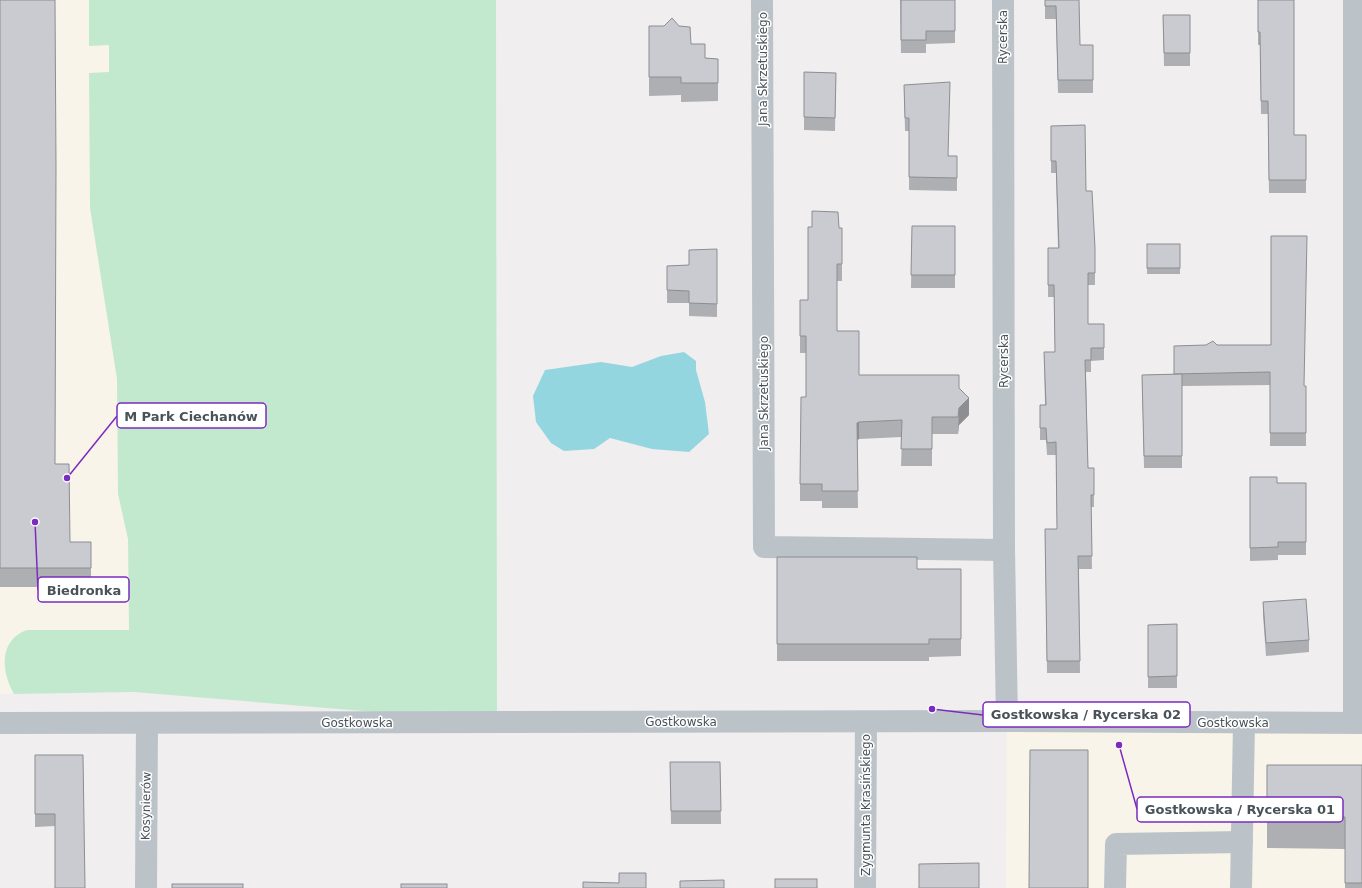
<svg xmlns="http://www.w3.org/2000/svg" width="1362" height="888" viewBox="0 0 1362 888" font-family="'DejaVu Sans',sans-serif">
  <rect width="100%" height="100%" fill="#f0eeee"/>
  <!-- commercial -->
  <g fill="#f9f4e9">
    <polygon points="0,0 133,0 134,692 0,694"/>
    <polygon points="1007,721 1362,723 1362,888 1006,888"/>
  </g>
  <!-- green -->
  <path fill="#c2e9ce" d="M89,0H496L497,722L134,692L14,694C0,670 0,639 27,630H129L128,539L118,494L117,379L90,208L89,73L109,72V45L89,46Z"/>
  <!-- water -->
  <polygon fill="#94d6e0" points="684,352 696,361 696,370 705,402 709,434 689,452 652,449 610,438 594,449 564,451 551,443 536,422 533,396 545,370 601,362 632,367 661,356"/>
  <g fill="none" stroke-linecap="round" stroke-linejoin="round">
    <!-- minor -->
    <g stroke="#bbc3c9" stroke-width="22">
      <polyline points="762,0 764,547 1004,550"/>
      <polyline points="1003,0 1004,550 1007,721"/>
      <polyline points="1354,0 1354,723"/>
      <polyline points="0,723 1007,721 1362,723"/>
      <polyline points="146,888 147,724"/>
      <polyline points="865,888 866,722"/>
      <polyline points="1115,888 1116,844 1242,842"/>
      <polyline points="1241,888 1244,723"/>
    </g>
  </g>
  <!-- wall -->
  <g fill="#adafb3">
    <polygon points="0,0 55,464 70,542 91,542 91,587 0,587"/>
    <polygon points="900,0 955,0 955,43 926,44 926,53 901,53"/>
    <polygon points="1045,0 1079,0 1080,45 1093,45 1093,93 1058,93 1056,19 1045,19"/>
    <polygon points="1258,0 1294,135 1306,135 1306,193 1269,193 1268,114 1261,114 1260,45 1258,45"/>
    <polygon points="1163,15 1190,15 1190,66 1164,66"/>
    <polygon points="649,26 691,44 705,58 718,59 718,101 681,102 681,95 649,96"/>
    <polygon points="804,72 836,73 835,131 804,130"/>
    <polygon points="904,85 949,156 957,156 957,191 909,190 909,131 905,131"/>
    <polygon points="1051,126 1086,191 1095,248 1095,285 1088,285 1088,324 1104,324 1104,360 1091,361 1091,372 1086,372 1088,468 1094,468 1094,507 1091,507 1092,569 1079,569 1080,673 1047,673 1045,529 1057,529 1056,455 1047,455 1046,440 1040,440 1040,405 1045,405 1044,352 1055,352 1054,297 1048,297 1048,248 1058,248 1056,173 1051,173"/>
    <polygon points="912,226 955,226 955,288 911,288"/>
    <polygon points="812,227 842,228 842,281 837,281 837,331 859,375 959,388 969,415 959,425 958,434 932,434 932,466 901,466 902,437 859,439 857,440 858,508 822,508 822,501 800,501 800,484 806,397 806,353 800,353 800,300 808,300"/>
    <rect x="1147" y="244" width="33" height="30"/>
    <polygon points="717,249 717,317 689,316 689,303 667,303 667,266 689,265"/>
    <polygon points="1217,345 1304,386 1306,386 1306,446 1270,446 1270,385 1182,386 1182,468 1144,468 1142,375 1174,374"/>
    <polygon points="1250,477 1277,483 1306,483 1306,555 1278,555 1278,560 1250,561"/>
    <polygon points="777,557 917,569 961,569 961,656 929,657 929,661 777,661"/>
    <polygon points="1263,602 1309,640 1309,652 1266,656 1263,615"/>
    <polygon points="1177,624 1177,688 1148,688 1148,625"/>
    <polygon points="35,755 85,888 55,826 35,827"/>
    <polygon points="670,762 720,762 721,824 671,824"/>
    <polygon points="1267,765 1362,765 1362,888 1345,888 1345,849 1267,848"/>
  </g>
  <!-- shaded-wall -->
  <g fill="#8d8e92">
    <polygon points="969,398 969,415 959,425 958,434 959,408"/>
    <polygon points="859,422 859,439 857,440 857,423"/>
  </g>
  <!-- building -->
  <g fill="#c9cbd0" stroke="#8d8e92">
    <polygon points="0,0 55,0 56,167 55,464 69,464 70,542 91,542 91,568 0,568"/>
    <polygon points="901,0 955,0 955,31 926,31 926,40 901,40"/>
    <polygon points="1045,0 1079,0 1080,45 1093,45 1093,80 1058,80 1056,6 1045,6"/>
    <polygon points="1258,0 1294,0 1294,135 1306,135 1306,180 1269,180 1268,101 1261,101 1260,32 1258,32"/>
    <polygon points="1163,15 1190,15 1190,53 1164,53"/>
    <polygon points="672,18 679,26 690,27 691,44 705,44 705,58 718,59 718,83 681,83 681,77 649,77 649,26 664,26"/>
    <polygon points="804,72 836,73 835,118 804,117"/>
    <polygon points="950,82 948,156 957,156 957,178 909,177 909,118 905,118 904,85"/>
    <polygon points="1085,125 1086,191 1092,191 1095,248 1095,273 1088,273 1088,324 1104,324 1104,348 1091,348 1091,360 1085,360 1088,468 1094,468 1094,495 1091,495 1092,556 1078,556 1080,661 1047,661 1045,529 1057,529 1056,442 1047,443 1046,428 1040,428 1040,405 1046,405 1044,352 1055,352 1054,285 1048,285 1048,248 1059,248 1056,161 1051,161 1051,126"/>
    <polygon points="812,211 838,212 839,228 842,228 842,264 837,264 837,331 859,331 859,375 959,375 959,388 969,398 959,408 958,417 932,417 932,449 901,449 902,420 859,422 857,423 858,491 822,491 822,484 800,484 801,397 806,397 806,336 800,336 800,300 808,300 808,227 812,227"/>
    <polygon points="912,226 955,226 955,275 911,275"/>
    <polygon points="1271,236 1307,236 1304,386 1306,386 1306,433 1270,433 1270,372 1174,374 1174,346 1206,345 1213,341 1217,345 1271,345"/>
    <rect x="1147" y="244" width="33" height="24"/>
    <polygon points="717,249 717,304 689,303 689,291 667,290 667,266 689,265 689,250"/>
    <polygon points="1182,374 1182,456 1144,456 1142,375"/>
    <polygon points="1250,477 1277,477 1277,483 1306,483 1306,542 1278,542 1278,547 1250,548"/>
    <polygon points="777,557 917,557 917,569 961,569 961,639 929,639 929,644 777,644"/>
    <polygon points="1306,599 1309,640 1266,643 1263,602"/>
    <polygon points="1177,624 1177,676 1148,677 1148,625"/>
    <polygon points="1030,750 1088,750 1088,888 1029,888"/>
    <polygon points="35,755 83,755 85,888 55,888 55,814 35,814"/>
    <polygon points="670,762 720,762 721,811 671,811"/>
    <polygon points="1267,765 1362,765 1362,883 1345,883 1345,817 1267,816"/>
    <polygon points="979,863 979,888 919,888 919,864"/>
    <polygon points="619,873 646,873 646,888 583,888 583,882 619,883"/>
    <rect x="775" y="879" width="42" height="9"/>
    <polygon points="724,880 724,888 680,888 680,881"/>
    <rect x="172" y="884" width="71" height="4"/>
    <rect x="401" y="884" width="46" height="4"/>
  </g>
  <g text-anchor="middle" stroke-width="3" stroke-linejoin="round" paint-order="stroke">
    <!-- street labels -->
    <g font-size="12" fill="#495259" stroke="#fff">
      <text transform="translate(1003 37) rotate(-90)" y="4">Rycerska</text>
      <text transform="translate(763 69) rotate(-90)" y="4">Jana Skrzetuskiego</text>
      <text transform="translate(1004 361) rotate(-90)" y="4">Rycerska</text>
      <text transform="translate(764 393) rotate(-90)" y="4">Jana Skrzetuskiego</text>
      <text x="681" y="726">Gostkowska</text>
      <text x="357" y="727">Gostkowska</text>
      <text x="1233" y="727">Gostkowska</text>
      <text transform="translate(866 805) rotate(-90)" y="4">Zygmunta Krasińskiego</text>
      <text transform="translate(146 806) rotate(-89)" y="4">Kosynierów</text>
    </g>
  </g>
  <!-- callouts -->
  <path fill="none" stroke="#7b2cbf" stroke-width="1.5" d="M67 478L117 416M35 522L38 590M932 709L983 715M1119 745L1137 809"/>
  <g fill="#7b2cbf" stroke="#fff" stroke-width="1.5">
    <circle cx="67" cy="478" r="4"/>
    <circle cx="35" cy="522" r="4"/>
    <circle cx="932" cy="709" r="4"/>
    <circle cx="1119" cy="745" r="4"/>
  </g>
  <g fill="#fff" stroke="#7b2cbf" stroke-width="1.5">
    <rect x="117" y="403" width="149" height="25" rx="4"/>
    <rect x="38" y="577" width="91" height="25" rx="4"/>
    <rect x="983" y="702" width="207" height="25" rx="4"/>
    <rect x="1137" y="797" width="206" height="25" rx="4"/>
  </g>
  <g font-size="13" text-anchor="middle" font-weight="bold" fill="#495259">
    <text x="191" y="421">M Park Ciechanów</text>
    <text x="84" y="595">Biedronka</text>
    <text x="1086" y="719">Gostkowska / Rycerska 02</text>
    <text x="1240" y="814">Gostkowska / Rycerska 01</text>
  </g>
</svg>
